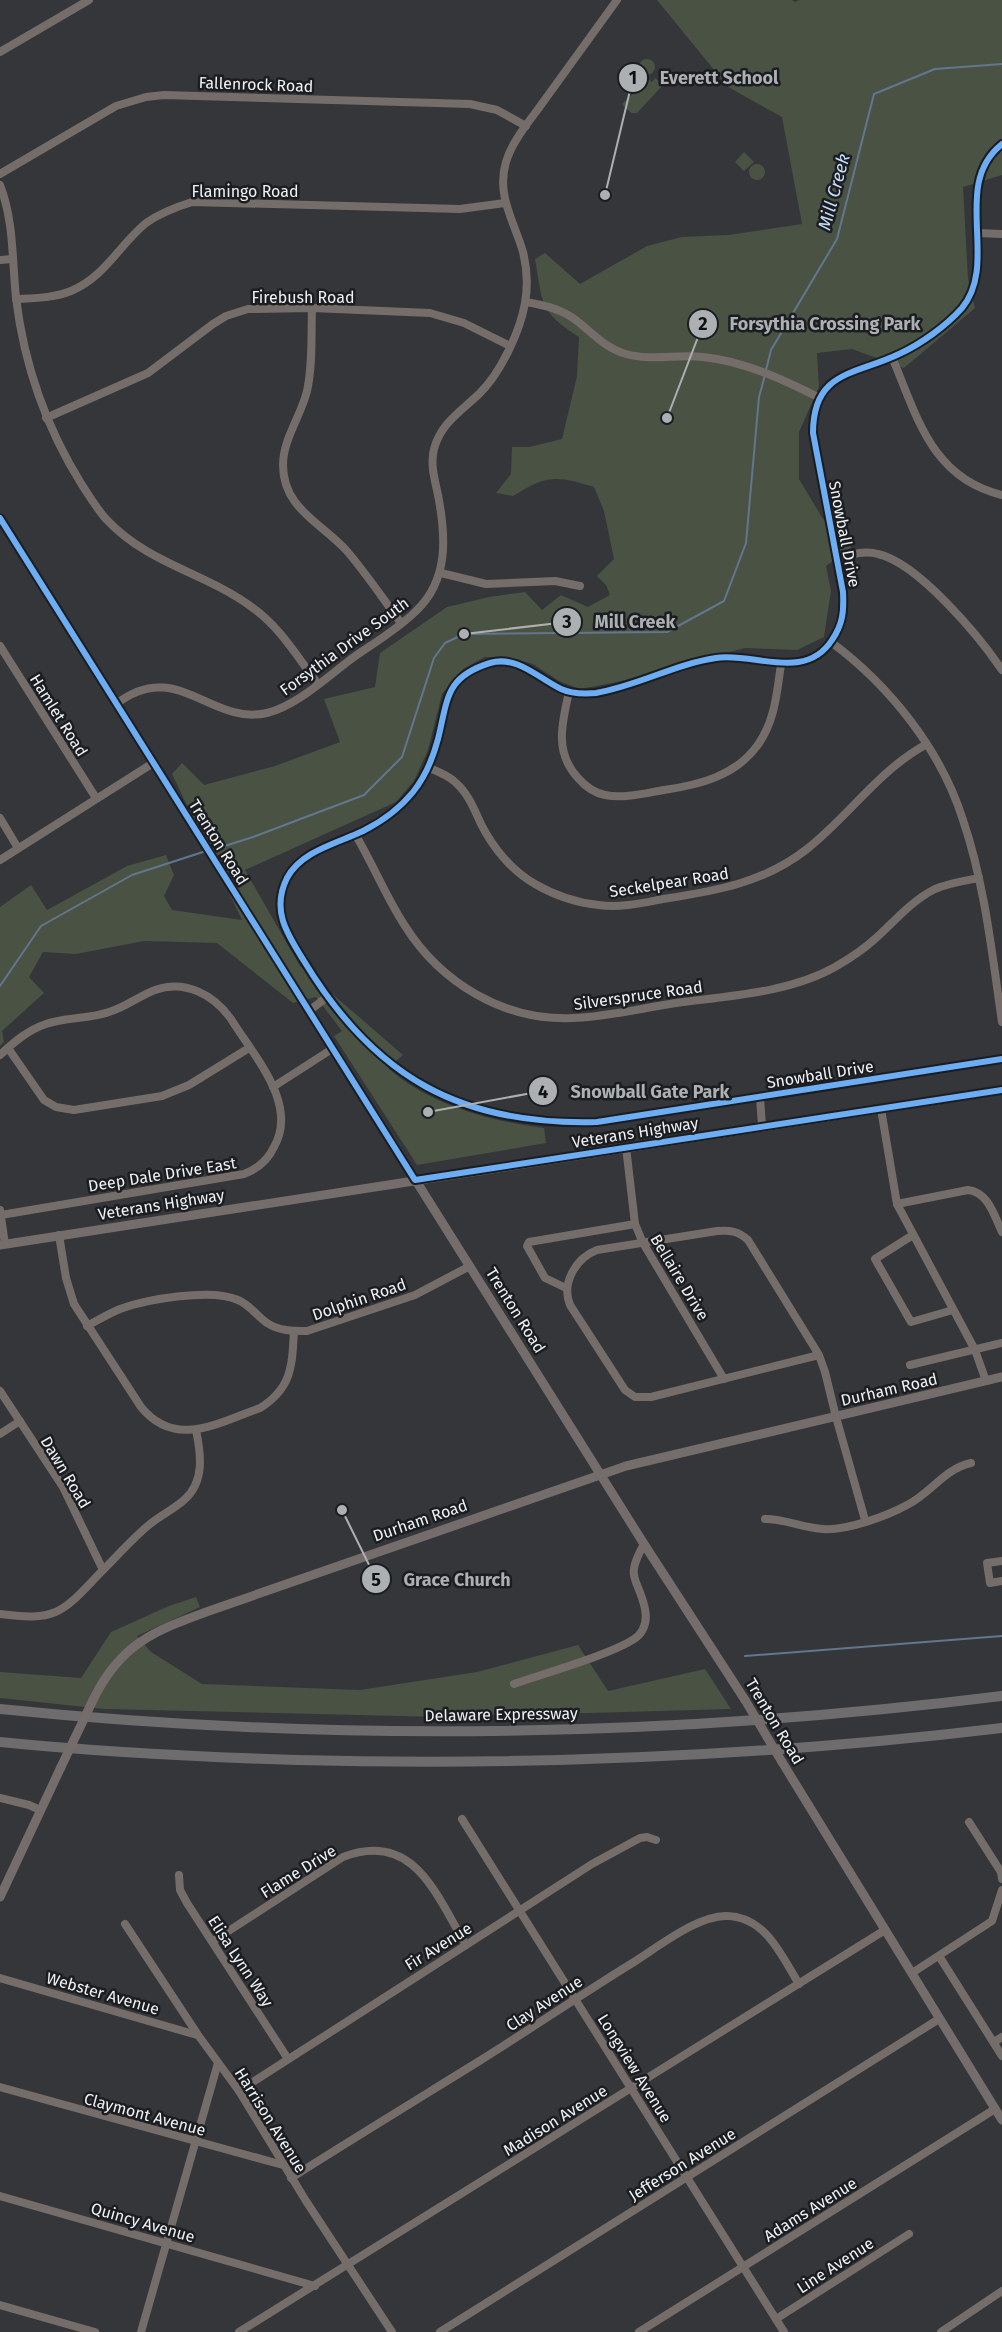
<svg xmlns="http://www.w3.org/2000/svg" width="1002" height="2332" viewBox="0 0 1002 2332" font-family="'Fira Sans',sans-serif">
  <rect width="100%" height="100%" fill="#343639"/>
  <!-- green -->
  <g fill="#4a5243">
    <path d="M657,0H792L795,2L799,0H1002V175L963,187L968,279L975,308L904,368L852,349L817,353L819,387L799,432V479L823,519L847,527L851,548L826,566L831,591L824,637L797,650L745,648L618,682L580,689L559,681L533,664L508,657H485L463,669L442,694L428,750L414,781L396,802L245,870L300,966L403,1055L388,1068C430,1105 489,1121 544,1128L546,1143L417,1165L334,1036L342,1031L316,997L293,1003L217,943L144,941L76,954L43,952L29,977L44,993L2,1031L4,1042L0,1046V907L31,885L47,910L127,866L166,855L174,875L164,896L172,910L242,920L172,774L182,763L204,785L275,766L340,742L324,699L375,687L380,653L447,607L489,597L525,592L542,610L561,595L588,607L610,595L606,585L597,576L614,559L604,511L594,487C556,475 546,475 513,496L496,493L511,474L512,447H529L562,439L577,376L579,337C539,311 543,304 535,259L545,253L580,284L647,246L682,237L728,235L802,224L782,117L728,87Z"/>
    <circle cx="647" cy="67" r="8"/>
    <polygon points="655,78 663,85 637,113 631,113 622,104 648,79 652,82"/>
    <polygon points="744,152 754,162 744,171 735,162"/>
    <circle cx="757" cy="172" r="8"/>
    <polygon points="196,1597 200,1607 137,1636 151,1652 202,1684 360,1690 477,1672 578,1645 608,1691 705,1669 731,1709 440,1717 104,1709 0,1698 0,1672 81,1678 111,1632 169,1606"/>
  </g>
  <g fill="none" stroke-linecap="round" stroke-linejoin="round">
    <!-- stream -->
    <g stroke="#62768f" stroke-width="2">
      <polyline points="766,370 771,350 837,239 874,94 935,69 1002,64"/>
      <polyline points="212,850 253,837 364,795 402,757 434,658 445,643 464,634 667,632 724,601 746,543 759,397 765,375"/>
      <polyline points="0,986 41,926 132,875 206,851"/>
      <polyline points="745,1656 1002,1636"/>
    </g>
    <!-- minor -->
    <g stroke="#756d6a" stroke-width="8">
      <polyline points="0,52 89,0"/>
      <path d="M1002,144C950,185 1000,262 962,308C946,326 921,344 899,354C856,375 813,370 813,433L843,592C844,611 843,624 832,640C805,682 754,652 716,658C675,664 637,686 596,693C584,694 572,694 561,689C538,678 517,655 490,663C445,677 448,699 438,739C433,758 425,777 413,792C400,808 381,822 363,831C338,843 301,851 287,878C271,910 287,934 304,961C374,1077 461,1126 597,1122L1002,1059"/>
      <polyline points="0,174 116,106 146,97 164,95 470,104 497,110 526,126"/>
      <path d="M0,185C14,221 12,260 16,298C24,364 47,429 82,485C90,497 97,509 106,519C149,565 205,572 253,608C280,627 298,658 318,684"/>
      <polyline points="977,233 1002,234"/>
      <polyline points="0,260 13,259"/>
      <path d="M16,299C35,298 54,298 71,291C105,277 119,245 146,223C160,213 176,207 192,202L460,209L505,203"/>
      <path d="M526,302C543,305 558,308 573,318C590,330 604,348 626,354C651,361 678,354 703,357C744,361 784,380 820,398"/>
      <path d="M312,308C311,335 313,364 307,391C301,416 283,439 283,465C283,508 320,522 346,550C366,573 383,599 401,623"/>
      <path d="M892,357C917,416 931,478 1002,495"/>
      <polyline points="46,418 148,373 213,324 226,316 248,309 312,308 430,313 464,323 510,346"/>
      <path d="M837,557C850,555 865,550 878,554C918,563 979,636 1002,670"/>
      <polyline points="441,573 486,584 555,581 580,586"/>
      <path d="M831,642C890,686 941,750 963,820C985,885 992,954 1002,1022"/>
      <polyline points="0,646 96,798"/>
      <path d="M569,692C562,723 554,752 578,778C585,786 595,793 605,795C623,799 646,793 664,790C699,785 735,776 757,746C775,722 777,692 781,664"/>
      <path d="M116,704C177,657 210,726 267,713C297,706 329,675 354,657C374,643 398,629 416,611C449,580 446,536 438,495C435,481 430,464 434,449C441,423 460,412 479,394C500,374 520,332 525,303C528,286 527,268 523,252C514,221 496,195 506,162C512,141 529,122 541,105C566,70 592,35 617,0"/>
      <path d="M427,767C437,771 448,775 455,782C468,793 474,809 481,824C493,848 512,871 535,884C554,895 577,903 599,905C621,908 642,903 663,899C715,891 764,883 807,849C849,816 877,772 925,745"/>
      <polyline points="0,818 18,848"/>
      <path d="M355,834C373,864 386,897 405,926C441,983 504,1021 572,1018C607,1017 642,1008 676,1003C727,996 789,993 835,967C849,959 864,949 876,938C895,921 911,901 935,889C949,883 964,881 979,878"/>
      <polyline points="0,860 153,763"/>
      <polyline points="309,1011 327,997"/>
      <polyline points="8,1048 44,1100 56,1107 74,1110 162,1096 189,1085 249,1048"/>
      <path d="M0,1055C14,1042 28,1030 46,1024C66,1017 89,1019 109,1012C126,1007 139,996 155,990C185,979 214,995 231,1019C253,1055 299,1104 274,1147C268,1160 257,1169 244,1174L1,1215"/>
      <polyline points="273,1087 332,1049"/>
      <polyline points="760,1097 762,1126"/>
      <polyline points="881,1109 897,1204 975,1350 986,1381"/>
      <polyline points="626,1147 635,1224 643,1243 724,1379"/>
      <path d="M897,1204L968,1190C988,1192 994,1215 1002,1232"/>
      <polyline points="0,1210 5,1244"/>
      <path d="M59,1235L66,1278L74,1304L141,1407C175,1449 218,1423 260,1408C292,1388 292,1366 294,1331"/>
      <polyline points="913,1235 875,1259 911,1322 953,1310"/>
      <polyline points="566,1288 545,1278 527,1246 529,1242 635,1224"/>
      <path d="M87,1326C98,1320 108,1314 120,1309C147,1299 212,1288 238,1300C250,1305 257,1316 267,1323C279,1331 293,1331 307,1331L415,1295L470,1266"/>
      <path d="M819,1355L651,1397H635L625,1390L570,1305C561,1283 576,1258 597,1250L717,1231C730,1230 738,1231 748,1240L819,1355L825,1372L836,1417L865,1520"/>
      <polyline points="910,1365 1002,1343"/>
      <path d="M0,1391L63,1487L103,1570C63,1611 60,1622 0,1614"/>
      <polyline points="0,1434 20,1421"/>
      <path d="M765,1519C786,1519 803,1528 823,1529C846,1531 887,1516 907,1505C931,1493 944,1469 971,1463"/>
      <polyline points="1002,1561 987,1563 990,1583 1002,1581"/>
      <path d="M103,1570C118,1555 133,1538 150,1524C161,1515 174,1509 184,1500C205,1482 201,1454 196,1430"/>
      <path d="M514,1684C539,1675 624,1651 639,1635C646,1627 647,1619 645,1609C638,1576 624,1580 644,1544"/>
      <polyline points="0,1798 29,1805 40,1810"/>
      <polyline points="462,1819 784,2332"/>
      <polyline points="969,1822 1001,1872 1002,1879"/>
      <polyline points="179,1875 180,1890 187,1903 288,2059"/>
      <polyline points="125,1924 198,2035 239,2091 306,2201 392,2332"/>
      <path d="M213,1941L343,1857C414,1830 436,1895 466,1945"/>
      <polyline points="939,1956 1002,2056"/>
      <polyline points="912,1973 992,1921 1002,1890"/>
      <polyline points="0,1978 197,2035"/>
      <polyline points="994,2042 1002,2037"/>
      <polyline points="0,2087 283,2165"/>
      <polyline points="239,2091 592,1864 640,1838 647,1837 656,1840"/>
      <path d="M291,2178C354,2138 418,2099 481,2060C532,2028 582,1994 634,1962C658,1947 698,1915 727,1916C766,1917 781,1955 799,1984"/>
      <polyline points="0,2196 315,2286"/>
      <polyline points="0,2305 95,2332"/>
      <polyline points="776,2319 909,2234"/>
      <polyline points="141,2332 218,2063"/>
      <polyline points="239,2332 885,1930"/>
      <polyline points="440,2332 939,2019"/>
      <polyline points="639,2332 995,2109"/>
      <polyline points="941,2332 1002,2291"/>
    </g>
    <!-- major -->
    <g stroke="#756d6b" stroke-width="9">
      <polyline points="0,518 644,1544 745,1700"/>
      <polyline points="0,1245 1002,1090"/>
      <path d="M93,1700C120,1644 154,1631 209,1611L626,1466L1002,1377"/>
      <polyline points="782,1762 1002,2120"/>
      <polyline points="0,1897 61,1767"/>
    </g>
    <!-- highway -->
    <g stroke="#6e6c6c" stroke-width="10">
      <path d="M0,1709C332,1743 671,1737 1002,1696"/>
      <path d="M0,1742C99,1752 198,1757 297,1760C532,1766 768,1756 1002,1728"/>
    </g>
    <!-- major-bridge -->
    <g stroke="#756d6b" stroke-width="9">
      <polyline points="745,1700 782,1762"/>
      <polyline points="61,1767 93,1700"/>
    </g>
    <!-- cycleway casing -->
    <g stroke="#1b1d20" stroke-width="10">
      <g id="cycleway">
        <path d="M1002,144C950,185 1000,262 962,308C946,326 921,344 899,354C856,375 813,370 813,433L843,592C844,611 843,624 832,640C805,682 754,652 716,658C675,664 637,686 596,693C584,694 572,694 561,689C538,678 517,655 490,663C445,677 448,699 438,739C433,758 425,777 413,792C400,808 381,822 363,831C338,843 301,851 287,878C271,910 287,934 304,961C374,1077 461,1126 597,1122L1002,1059"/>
        <polyline points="0,518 415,1180 1002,1090"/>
      </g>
    </g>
    <!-- cycleway -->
    <use href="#cycleway" stroke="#6dadf4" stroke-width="6"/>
  </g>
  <g text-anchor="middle" stroke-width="5" stroke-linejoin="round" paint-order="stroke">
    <!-- street labels -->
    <g font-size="16" fill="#eef2f5" stroke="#1b1d20">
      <text transform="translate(256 84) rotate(2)" y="6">Fallenrock Road</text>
      <text x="245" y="197">Flamingo Road</text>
      <text x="303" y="303">Firebush Road</text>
      <text transform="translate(845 534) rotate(79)" y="6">Snowball Drive</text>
      <text transform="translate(344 646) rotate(-36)" y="6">Forsythia Drive South</text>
      <text transform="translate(59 715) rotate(58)" y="6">Hamlet Road</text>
      <text transform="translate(219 842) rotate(58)" y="6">Trenton Road</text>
      <text transform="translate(669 882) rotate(-9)" y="6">Seckelpear Road</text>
      <text transform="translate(638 995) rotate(-8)" y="6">Silverspruce Road</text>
      <text transform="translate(820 1074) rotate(-9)" y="6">Snowball Drive</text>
      <text transform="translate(635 1132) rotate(-9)" y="6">Veterans Highway</text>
      <text transform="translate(162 1174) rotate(-9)" y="6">Deep Dale Drive East</text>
      <text transform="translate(161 1204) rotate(-9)" y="6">Veterans Highway</text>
      <text transform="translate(680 1277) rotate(59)" y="6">Bellaire Drive</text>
      <text transform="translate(359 1299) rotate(-19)" y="6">Dolphin Road</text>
      <text transform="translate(516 1310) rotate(58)" y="6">Trenton Road</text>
      <text transform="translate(889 1389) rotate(-13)" y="6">Durham Road</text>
      <text transform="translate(66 1472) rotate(59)" y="6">Dawn Road</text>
      <text transform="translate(420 1520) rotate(-19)" y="6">Durham Road</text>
      <text transform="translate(501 1714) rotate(-1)" y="6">Delaware Expressway</text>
      <text transform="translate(775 1721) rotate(59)" y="6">Trenton Road</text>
      <text transform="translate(298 1871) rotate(-32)" y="6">Flame Drive</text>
      <text transform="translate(438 1946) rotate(-32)" y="6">Fir Avenue</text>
      <text transform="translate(241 1961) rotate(57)" y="6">Elisa Lynn Way</text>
      <text transform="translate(103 1993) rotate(16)" y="6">Webster Avenue</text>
      <text transform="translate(544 2003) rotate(-33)" y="6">Clay Avenue</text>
      <text transform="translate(635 2068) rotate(58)" y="6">Longview Avenue</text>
      <text transform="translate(145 2114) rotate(15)" y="6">Claymont Avenue</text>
      <text transform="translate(271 2120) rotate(58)" y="6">Harrison Avenue</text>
      <text transform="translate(555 2120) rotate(-32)" y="6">Madison Avenue</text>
      <text transform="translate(682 2164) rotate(-32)" y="6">Jefferson Avenue</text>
      <text transform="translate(810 2209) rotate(-32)" y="6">Adams Avenue</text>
      <text transform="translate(143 2222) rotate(16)" y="6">Quincy Avenue</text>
      <text transform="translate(835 2265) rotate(-33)" y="6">Line Avenue</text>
    </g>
    <!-- water labels -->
    <g font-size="18" font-style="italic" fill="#c5dcfb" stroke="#1b1d20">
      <text transform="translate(834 192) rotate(-75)" y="6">Mill Creek</text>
    </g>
  </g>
  <!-- callouts -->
  <path fill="none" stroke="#adb0b3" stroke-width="2" d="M605 195L633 78M667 418L703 324M464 634L567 622M428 1112L543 1091M342 1510L376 1579"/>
  <g fill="#adb0b3" stroke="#1b1d20" stroke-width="2">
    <circle cx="605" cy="195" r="6"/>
    <circle cx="667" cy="418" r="6"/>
    <circle cx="464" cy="634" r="6"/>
    <circle cx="428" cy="1112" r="6"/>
    <circle cx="342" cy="1510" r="6"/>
    <circle cx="633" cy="78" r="15"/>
    <circle cx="703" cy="324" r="15"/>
    <circle cx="567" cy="622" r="15"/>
    <circle cx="543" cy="1091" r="15"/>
    <circle cx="376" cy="1579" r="15"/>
  </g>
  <g font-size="18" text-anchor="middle" font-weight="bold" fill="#111">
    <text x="633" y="84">1</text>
    <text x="703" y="330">2</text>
    <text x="567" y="628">3</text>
    <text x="543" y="1098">4</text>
    <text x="376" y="1586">5</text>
  </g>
  <g font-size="18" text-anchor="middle" font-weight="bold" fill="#adb0b3" stroke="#1b1d20" stroke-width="5" stroke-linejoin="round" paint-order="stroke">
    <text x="719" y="84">Everett School</text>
    <text x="825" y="330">Forsythia Crossing Park</text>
    <text x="635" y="628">Mill Creek</text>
    <text x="650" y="1098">Snowball Gate Park</text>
    <text x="457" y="1586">Grace Church</text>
  </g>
</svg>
